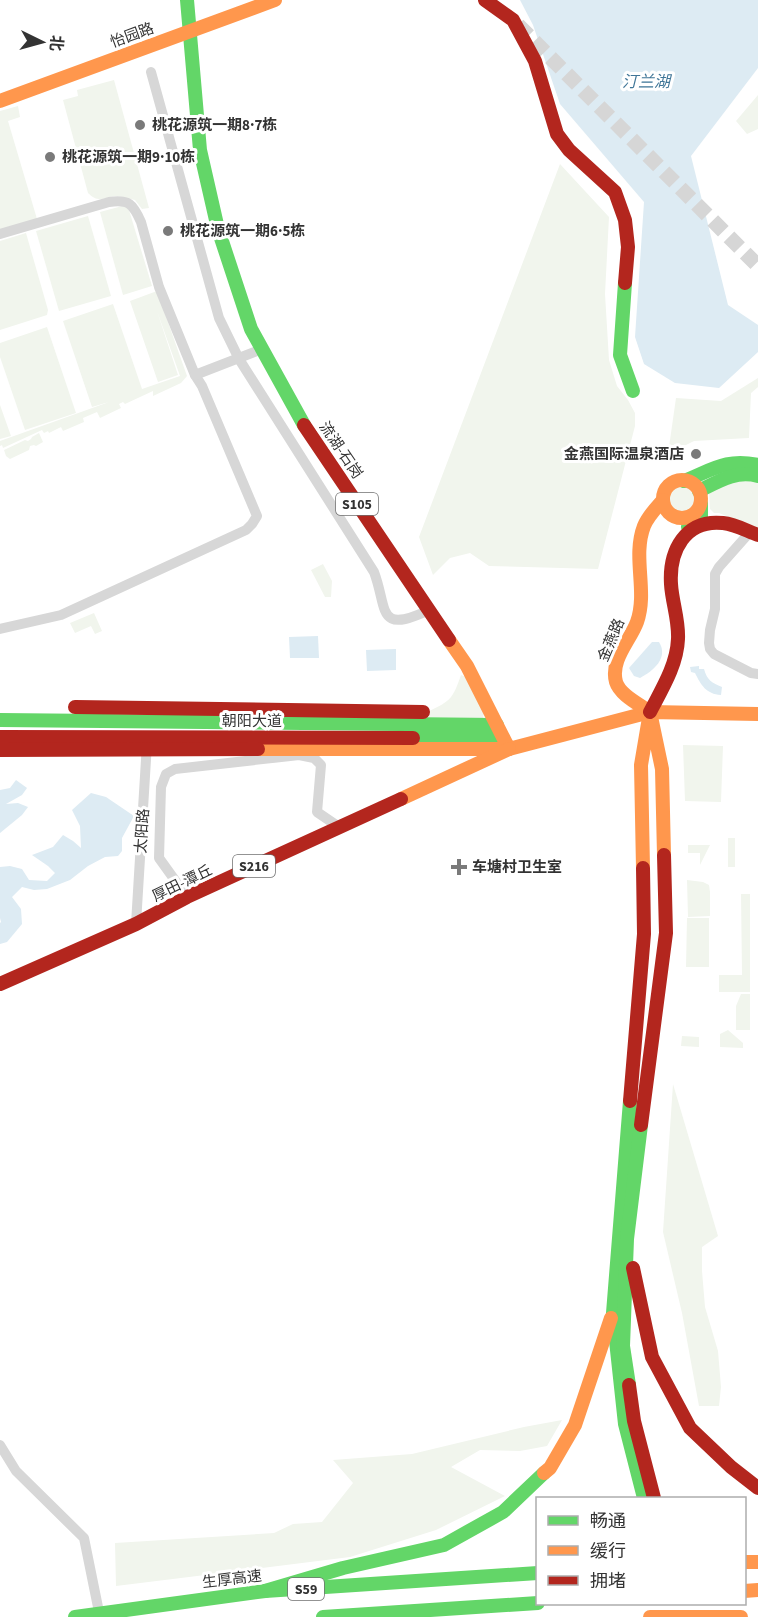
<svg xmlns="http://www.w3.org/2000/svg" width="758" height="1617" viewBox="0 0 758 1617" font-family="'Source Sans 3','Noto Sans SC',sans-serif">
  <rect width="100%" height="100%" fill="#fff"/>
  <!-- green -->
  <g fill="#f1f5ed">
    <path d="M114,80L149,208L142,209L135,200C130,199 122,196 116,196C104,197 99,204 88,193L63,100L78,96L77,90Z"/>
    <polygon points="758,95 758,129 747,134 736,121"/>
    <polygon points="18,106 20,117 8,121 37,219 0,230 0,111"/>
    <polygon points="560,164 609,217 605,294 609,360 617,386 628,400 635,413 635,426 598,569 489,566 470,553 450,558 433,575 419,537"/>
    <polygon points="126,205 129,210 152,286 123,295 100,212"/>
    <polygon points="88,216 111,296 59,311 36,231"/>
    <polygon points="26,233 48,310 47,315 0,330 0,241"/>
    <polygon points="157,291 187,376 181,383 153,396 153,391 125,404 123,402 119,404 121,408 100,418 97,412 83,418 84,422 63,431 61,427 49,433 48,431 44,433 42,430 3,448 2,445 0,446 0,441 109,402 92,407 63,321 113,304 142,389 180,376 157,311 178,375 158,382 130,301"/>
    <polygon points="47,327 76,413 25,430 0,357 0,343"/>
    <polygon points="758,378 758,387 751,393 749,438 694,441 668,454 676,398 721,401"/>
    <polygon points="0,405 11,436 0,439"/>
    <polygon points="39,433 43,442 36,446 34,445 30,446 29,450 10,459 6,456 4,450 25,440 28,441 31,439 32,437"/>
    <polygon points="729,479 758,481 758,529 719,513 714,513 710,509 709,491"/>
    <circle cx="682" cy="499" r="15"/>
    <polygon points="323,564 332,581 331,597 325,597 311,570"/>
    <polygon points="94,613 102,631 95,634 91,626 75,633 70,623"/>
    <path d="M461,675L466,677L485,710L482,721H429V711C451,701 453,698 461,675Z"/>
    <polygon points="683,745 723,746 721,802 685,801"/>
    <rect x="728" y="838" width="7" height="29"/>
    <polygon points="688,845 710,845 700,865 700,853 688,853"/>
    <polygon points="687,880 703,882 709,885 710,892 710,916 688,917"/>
    <polygon points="741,894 750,894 750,992 719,992 719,975 742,975"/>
    <polygon points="687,918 709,918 709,967 686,967"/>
    <polygon points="741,994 750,994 750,1030 736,1030 736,1006"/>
    <polygon points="728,1030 743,1043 743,1048 720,1047 720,1034"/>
    <polygon points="682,1036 699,1037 699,1047 681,1046"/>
    <polygon points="673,1084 718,1236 702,1247 702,1271 705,1307 718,1351 721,1387 719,1406 699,1406 682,1313 663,1232"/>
    <polygon points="562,1420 547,1446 520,1451 480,1450 451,1467 505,1496 436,1530 350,1557 116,1586 115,1543 274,1533 293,1524 322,1522 353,1483 333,1460 412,1454 524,1427"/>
  </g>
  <!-- water -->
  <g fill="#ddebf3">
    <polygon points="520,0 758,0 758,68 691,156 728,305 758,325 758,352 719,388 675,383 644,364 635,337 644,202 560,104 533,25"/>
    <polygon points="318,636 319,658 290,658 289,637"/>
    <path d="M652,642H659C669,658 653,671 640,678L634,676L629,668Z"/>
    <polygon points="396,649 396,670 367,671 366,650"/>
    <path d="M699,666V669H704C707,680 712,683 722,687L721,695C706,694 701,685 695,673L691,672L690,667Z"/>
    <polygon points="16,780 27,788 22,795 6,804 18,803 28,807 22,815 0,833 0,790 10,788"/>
    <polygon points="91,793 106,797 134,816 122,838 122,851 118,856 105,857 88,866 70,880 47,889 34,890 22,887 12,897 21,909 22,924 7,942 0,944 0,923 1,922 0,918 0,867 10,866 22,869 29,880 47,881 55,873 48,866 32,855 53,847 63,835 73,841 81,848 80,826 72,810"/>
  </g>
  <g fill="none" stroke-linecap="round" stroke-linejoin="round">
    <!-- secondary-tunnel -->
    <polyline stroke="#d6d6d6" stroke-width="15" stroke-dasharray="15 8" stroke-linecap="butt" points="518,25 758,266"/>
    <!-- street -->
    <g stroke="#d7d7d7" stroke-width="10">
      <path d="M151,72L219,318L239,359L374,572C388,609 376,635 429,610"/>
      <path d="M0,234L109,202C129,199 133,204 141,222L159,287L195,375L202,386L257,516L252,524L246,530L61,615L0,629"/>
      <polyline points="195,375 262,349"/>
      <polyline points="750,532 719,567 715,574 715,609 710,630 709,643 710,649 714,654 751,673 758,674"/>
      <polyline points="187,897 159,858 161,787 166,774 175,769 299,755 314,758 321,765 317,812 339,827"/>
      <polyline points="136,924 147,743"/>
      <polyline points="0,1445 16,1471 84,1538 100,1617"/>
    </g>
    <!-- fast -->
    <g stroke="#63d668" stroke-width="14">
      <polyline points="187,0 200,150 218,229 251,329 304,425"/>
      <polyline points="625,283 620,355 633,391"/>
      <path d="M684,481C712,470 726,458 758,465"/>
      <path d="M699,491C719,481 736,470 758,476"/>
      <polyline points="688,527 701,517 701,503"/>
      <polyline points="0,720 497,725"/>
      <polyline points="413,738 503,738"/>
      <polyline points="630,1101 613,1313 625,1424 644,1498"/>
      <polyline points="629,1385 623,1346 627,1239 641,1125"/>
      <polyline points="265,1591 343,1568 444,1545 503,1512 544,1473"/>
      <polyline points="75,1617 265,1591 538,1573"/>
      <polyline points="323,1617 538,1603"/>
    </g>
    <!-- slow -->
    <g stroke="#ff974d" stroke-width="14">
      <polyline points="0,101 275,0"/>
      <circle cx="682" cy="499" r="19"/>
      <polyline points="449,640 467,666 509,749 650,712 758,714"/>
      <path d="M650,712C639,704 620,695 616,682C610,660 630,641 637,622C648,591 632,557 644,526C648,516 656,508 663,500"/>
      <polyline points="258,749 509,749"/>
      <polyline points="401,799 509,749"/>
      <polyline points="643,868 641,765 650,712 662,769 664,855"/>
      <polyline points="544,1473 550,1468 575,1425 611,1318"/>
      <polyline points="744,1562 758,1562"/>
      <polyline points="744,1591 758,1590"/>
      <polyline points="650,1617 741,1617"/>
    </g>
    <!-- jam -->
    <g stroke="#b3261e" stroke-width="14">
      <polyline points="485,0 513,20 535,61 557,134 569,150 615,192 625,220 628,247 625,283"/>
      <polyline points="304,425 449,640"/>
      <polyline points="75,707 423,712"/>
      <path d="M650,712C662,689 677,665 678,639C679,620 672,602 671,584C669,551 685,519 723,523C735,524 747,531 758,535"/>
      <polyline points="0,737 413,738"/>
      <polyline points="0,750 258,749"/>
      <polyline points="0,984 136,924 187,897 401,799"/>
      <polyline points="630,1101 644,934 643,868"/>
      <polyline points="641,1125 666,933 664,855"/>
      <polyline points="633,1268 652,1357 690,1428 731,1467 758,1488"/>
      <polyline points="629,1385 634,1421 654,1498"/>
    </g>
  </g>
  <!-- markers -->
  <g fill="#7a7a7a" stroke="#fff" stroke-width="2">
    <circle cx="140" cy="125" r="6"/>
    <circle cx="50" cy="157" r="6"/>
    <circle cx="168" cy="231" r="6"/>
    <circle cx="696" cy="454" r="6"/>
    <path d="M456 858h6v6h6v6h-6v6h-6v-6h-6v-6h6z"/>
  </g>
  <g text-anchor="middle" stroke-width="6" stroke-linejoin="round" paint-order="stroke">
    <!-- shield labels -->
    <g fill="#fff" stroke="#707070" stroke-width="1.5">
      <rect x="336" y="493" width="42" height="22" rx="4.5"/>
      <rect x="233" y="855" width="42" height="22" rx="4.5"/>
      <rect x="288" y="1578" width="36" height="22" rx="4.5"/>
    </g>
    <g font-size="14" font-weight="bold" fill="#333">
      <text x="357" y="509">S105</text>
      <text x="254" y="871">S216</text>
      <text x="306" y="1594">S59</text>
    </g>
    <!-- street labels -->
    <g font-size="15" fill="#333" stroke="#fff">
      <text transform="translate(132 35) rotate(-20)" y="5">怡园路</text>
      <text transform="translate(341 450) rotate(56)" y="5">流湖-石岗</text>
      <text transform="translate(611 640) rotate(-67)" y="5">金燕路</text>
      <text x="252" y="726">朝阳大道</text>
      <text transform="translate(142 831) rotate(-86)" y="5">太阳路</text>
      <text transform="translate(182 883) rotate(-26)" y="5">厚田-潭丘</text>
      <text transform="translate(232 1579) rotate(-7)" y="5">生厚高速</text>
    </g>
    <!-- poi labels -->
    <g font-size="15" font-weight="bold" fill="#333" stroke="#fff" text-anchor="start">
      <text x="152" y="130">桃花源筑一期8·7栋</text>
      <text x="62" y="162">桃花源筑一期9·10栋</text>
      <text x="180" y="236">桃花源筑一期6·5栋</text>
      <text x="684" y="459" text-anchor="end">金燕国际温泉酒店</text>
      <text x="472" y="872">车塘村卫生室</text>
    </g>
    <!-- water labels -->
    <g font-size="16" font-style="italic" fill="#3f7597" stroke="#fff">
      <text x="646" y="87">汀兰湖</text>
    </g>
  </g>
  <!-- legend -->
  <rect x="536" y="1497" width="210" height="108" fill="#ffffff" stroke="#adadad" stroke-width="1.5"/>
  <rect x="548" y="1516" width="30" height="9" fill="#63d668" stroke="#adadad" stroke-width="1.5"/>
  <text x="590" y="1527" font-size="18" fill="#333333">畅通</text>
  <rect x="548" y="1546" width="30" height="9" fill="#ff974d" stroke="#adadad" stroke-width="1.5"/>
  <text x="590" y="1557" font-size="18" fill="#333333">缓行</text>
  <rect x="548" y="1576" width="30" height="9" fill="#b3261e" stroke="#adadad" stroke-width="1.5"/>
  <text x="590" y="1587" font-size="18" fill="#333333">拥堵</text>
  <!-- north arrow -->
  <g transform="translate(42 42) rotate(95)" stroke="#ffffff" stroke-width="4.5" paint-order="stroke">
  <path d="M0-4.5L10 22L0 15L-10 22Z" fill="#333333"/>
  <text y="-9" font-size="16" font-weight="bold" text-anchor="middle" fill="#333333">北</text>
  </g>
</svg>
